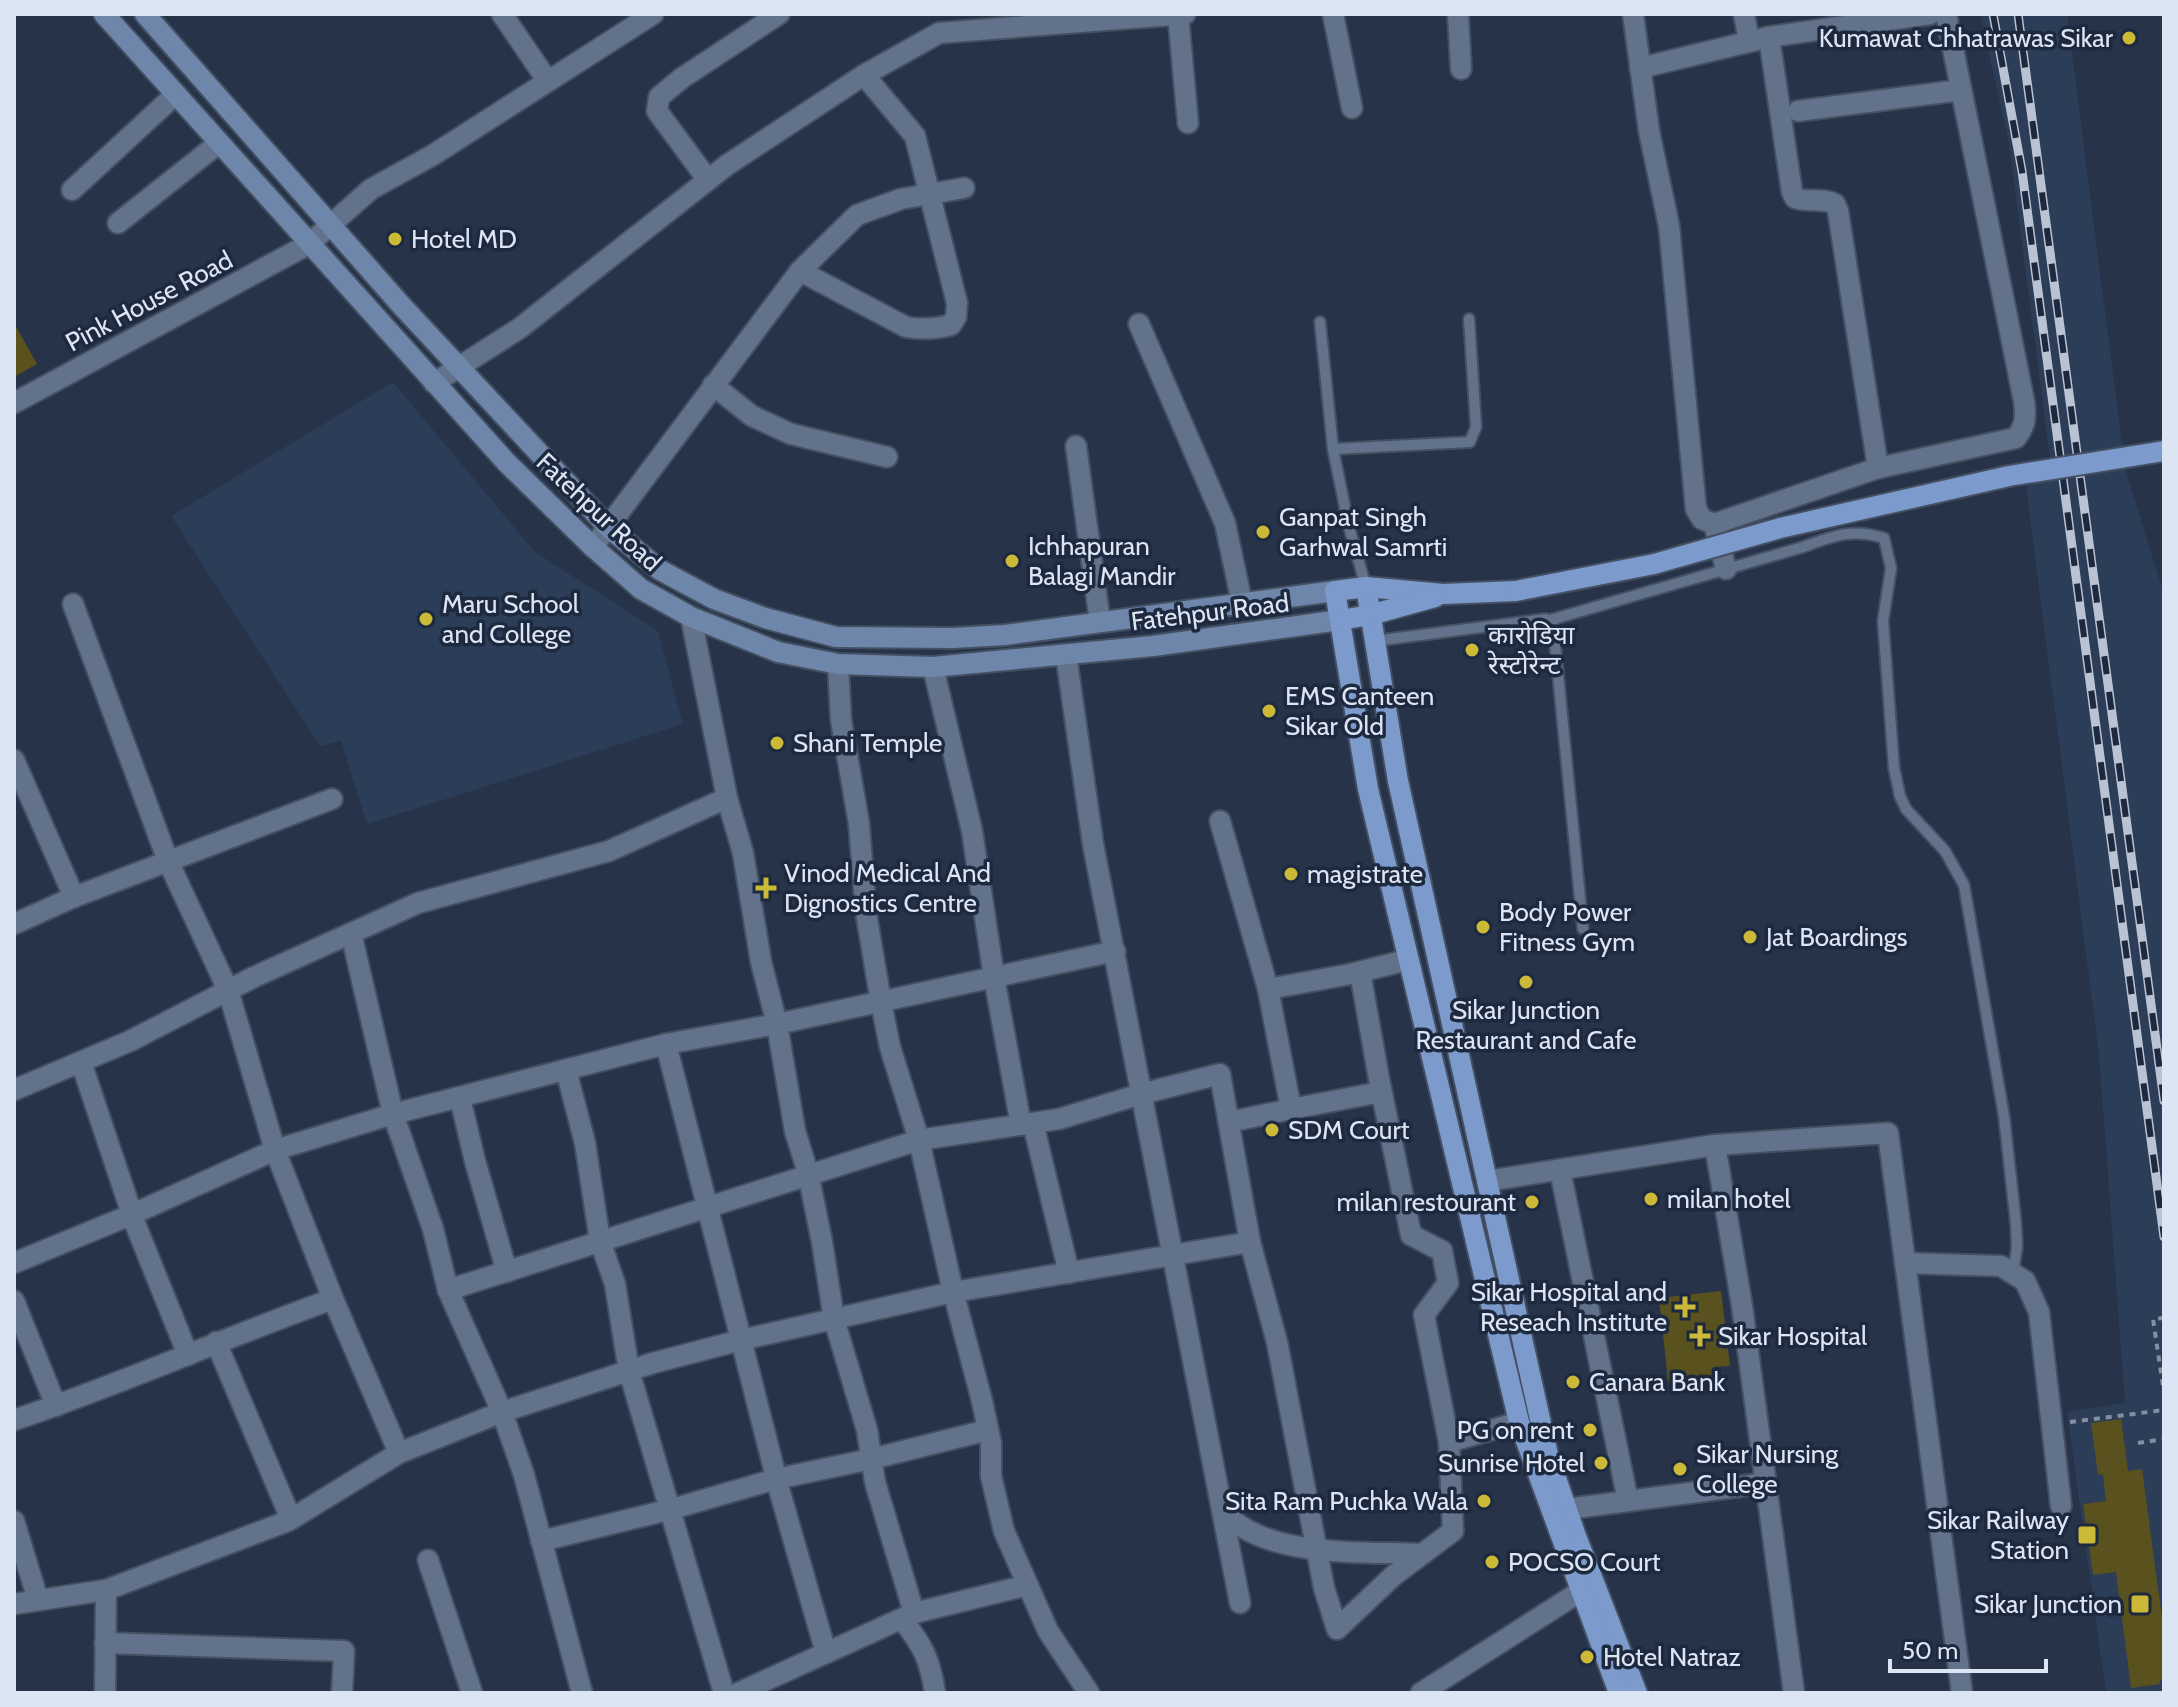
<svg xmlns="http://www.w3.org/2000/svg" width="2178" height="1707" viewBox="0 0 2178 1707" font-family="Cabin,'Noto Sans Devanagari',sans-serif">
  <rect width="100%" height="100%" fill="#263349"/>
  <!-- built -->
  <g fill="#2c3d58">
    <polygon points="1980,14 2067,14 2125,468 2164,594 2164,1693 2106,1693 2067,1412 2125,1403 2099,1055 2023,463 2050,459 2009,143"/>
    <polygon points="393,382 535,552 658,631 683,724 367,824 341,741 320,746 171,516"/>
  </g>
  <!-- building -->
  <g fill="#59511e">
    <polygon points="14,323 37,364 14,377"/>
    <polygon points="1721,1291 1730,1366 1713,1367 1713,1376 1668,1381 1659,1298"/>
    <polygon points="2121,1419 2128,1471 2142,1469 2164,1633 2164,1679 2160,1680 2160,1684 2131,1688 2116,1572 2093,1575 2083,1504 2106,1501 2103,1474 2098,1475 2091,1423"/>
  </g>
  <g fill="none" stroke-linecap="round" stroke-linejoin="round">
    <!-- lane casing -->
    <g stroke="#445062" stroke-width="14">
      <g id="lane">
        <polyline points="1320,322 1333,449 1349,527 1366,587"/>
        <polyline points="1333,449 1470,442 1476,427 1469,319"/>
        <path d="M1550,620L1803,547C1834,536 1851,528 1884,538L1891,568L1883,621L1894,768L1900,796L1906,809L1945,851L1964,885L2004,1116L2016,1224L2017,1247L2013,1274"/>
        <polyline points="1374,641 1546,619 1553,623 1583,929"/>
      </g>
    </g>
    <!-- street casing -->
    <g stroke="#445062" stroke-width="24">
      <g id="street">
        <polyline points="502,14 547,80"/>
        <polyline points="1333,14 1352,108"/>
        <polyline points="1458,14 1461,69"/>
        <path d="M1633,14L1649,131L1669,226L1696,509L1702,519L1714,524L1878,468L2016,438C2026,425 2026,417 2024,401L1946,14"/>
        <polyline points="1744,14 1749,41"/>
        <polyline points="1178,15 1188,123"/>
        <path d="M1769,37L1792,192L1795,198C1808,203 1822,197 1835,204L1838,211L1878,468"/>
        <polyline points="1640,68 1769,37 1930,14"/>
        <polyline points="1798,111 1961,90"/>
        <polyline points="708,180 657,111 659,97 682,78 779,14"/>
        <polyline points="72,190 176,94"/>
        <polyline points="118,223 219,143"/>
        <path d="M800,271L906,327C922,330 935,329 951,325L956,317L957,303L915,136L864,75"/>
        <polyline points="1139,324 1225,523 1242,603"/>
        <polyline points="434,383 520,328 727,165 864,75 939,33 1185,14"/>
        <polyline points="713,385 752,416 791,434 887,457"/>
        <polyline points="14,403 309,244 371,189 433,155 653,14"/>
        <polyline points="1076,446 1100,622"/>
        <polyline points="1715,528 1726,569"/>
        <polyline points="593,547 800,271 857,215 901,199 964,188"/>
        <polyline points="691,617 727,798 743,853 761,962 777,1024 795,1131 808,1173 822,1242 834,1319 867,1430 875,1482 914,1613"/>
        <polyline points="1066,655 1093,844 1240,1603"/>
        <polyline points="838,664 841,720 859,824 866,913 881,1002 890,1047 919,1140 952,1287 982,1401 991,1443 991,1476 1004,1531 1048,1631 1089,1693"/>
        <polyline points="933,667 972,831 994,977 1021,1125"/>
        <polyline points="14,760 74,897"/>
        <polyline points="1220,821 1268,989"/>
        <polyline points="14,924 74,897 332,799"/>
        <polyline points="351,933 393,1114 433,1229 448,1290 502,1412 524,1475 582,1693"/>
        <polyline points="666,1044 779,1489 826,1653"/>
        <polyline points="81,1062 136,1226 188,1355"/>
        <polyline points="566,1070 585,1143 600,1241 615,1284 629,1371 724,1693"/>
        <polyline points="14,1090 130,1041 254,977 418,903 609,851 727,798"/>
        <polyline points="460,1098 475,1161 507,1272"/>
        <polyline points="1291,1109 1381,1092"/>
        <polyline points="1229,1122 1291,1109 1268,989 1351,974 1407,960"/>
        <polyline points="1033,1123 1069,1273"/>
        <polyline points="1715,1145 1742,1306 1794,1693"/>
        <polyline points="1560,1170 1628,1501"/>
        <polyline points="1487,1181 1715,1145 1888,1133 1962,1693"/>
        <polyline points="14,1263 133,1214 275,1150 393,1114 666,1044 777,1024 1115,951"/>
        <polyline points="1905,1263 2001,1266 2025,1281 2039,1312 2061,1506"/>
        <polyline points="448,1290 919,1140 1059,1119 1141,1094 1220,1074 1250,1242 1277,1342 1324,1588 1337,1629 1393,1576 1453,1531 1449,1442 1424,1315 1448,1283 1442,1251 1411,1235 1379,1079 1360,972"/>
        <polyline points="14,1301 56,1406"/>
        <polyline points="216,1342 291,1519"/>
        <path d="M14,1420C122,1384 226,1337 333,1299"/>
        <polyline points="1449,1442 1519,1422"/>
        <polyline points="399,1453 502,1412 653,1363 741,1340 953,1292 1250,1242"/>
        <polyline points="1567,1509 1766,1483"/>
        <path d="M1223,1510C1262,1559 1365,1551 1422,1554"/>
        <polyline points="14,1521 38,1600"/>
        <polyline points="541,1541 672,1509 776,1479 871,1459 988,1430"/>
        <polyline points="428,1560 472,1693"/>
        <polyline points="14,1604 106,1590 288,1521 399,1453 333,1299 275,1150 228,990 168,861 73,604"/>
        <path d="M902,1619C923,1646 930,1659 935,1693"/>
        <polyline points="105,1643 344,1651 342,1693"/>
        <polyline points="105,1693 106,1590"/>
        <polyline points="738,1693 914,1613 1028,1585"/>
        <polyline points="1421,1693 1581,1591"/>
      </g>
    </g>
    <!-- secondary casing -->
    <g stroke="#445062" stroke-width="24">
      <g id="secondary">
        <polyline points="104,14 507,463 593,547 641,589 691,617 778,652 838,664 933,667 1153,646 1340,620"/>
        <polyline points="145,14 401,305 608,527 660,570 714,599 765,618 836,637 953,638 1005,635 1335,591"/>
      </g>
    </g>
    <!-- primary casing -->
    <g stroke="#445062" stroke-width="24">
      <g id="primary">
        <polyline points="1366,587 1398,781 1548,1455 1576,1536 1637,1693"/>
        <polyline points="1516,591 1443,594 1366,587 1335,591 1368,789 1519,1422 1619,1693"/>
        <polyline points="1340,620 1370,615 1435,597"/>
      </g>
    </g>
    <!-- path -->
    <g stroke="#848fa1" stroke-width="4" stroke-dasharray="6 6" stroke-linecap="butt">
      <polyline points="2164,1318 2153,1319 2164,1393"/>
      <polyline points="2070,1422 2164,1410"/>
      <polyline points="2138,1443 2164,1439"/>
    </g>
    <!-- lane -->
    <use href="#lane" stroke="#63728b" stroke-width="10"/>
    <!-- street -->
    <use href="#street" stroke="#63728b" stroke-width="20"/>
    <!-- secondary -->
    <use href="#secondary" stroke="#6f86ab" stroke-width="20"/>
    <!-- primary -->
    <use href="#primary" stroke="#7c9acc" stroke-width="20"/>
    <!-- rail casing -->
    <g stroke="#bac3d3" stroke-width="9">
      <g id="rail">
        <polyline points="1993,14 2022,171 2164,1237"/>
        <polyline points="2018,14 2164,1101"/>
      </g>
    </g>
    <!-- rail -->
    <use href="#rail" stroke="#1c293e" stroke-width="6" stroke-dasharray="18" stroke-linecap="butt"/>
    <!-- primary-bridge casing -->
    <g stroke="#445062" stroke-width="24" stroke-linecap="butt">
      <polyline id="primary-bridge" points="1516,591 1654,564 1780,528 2009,476 2164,451"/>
    </g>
    <!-- primary-bridge -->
    <use href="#primary-bridge" stroke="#7c9acc" stroke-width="20"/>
  </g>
  <!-- markers -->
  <g fill="#cdb938" stroke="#1c293e" stroke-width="3">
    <circle cx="2129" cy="38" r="8"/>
    <circle cx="395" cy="239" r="8"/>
    <circle cx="1263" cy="532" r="8"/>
    <circle cx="1012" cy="561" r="8"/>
    <circle cx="426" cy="619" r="8"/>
    <circle cx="1472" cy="650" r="8"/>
    <circle cx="1269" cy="711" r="8"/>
    <circle cx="777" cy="743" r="8"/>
    <circle cx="1291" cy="874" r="8"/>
    <path d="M762 876h8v8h8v8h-8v8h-8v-8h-8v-8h8z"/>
    <circle cx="1483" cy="927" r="8"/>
    <circle cx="1750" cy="937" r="8"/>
    <circle cx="1526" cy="982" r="8"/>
    <circle cx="1272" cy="1130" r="8"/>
    <circle cx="1651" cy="1199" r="8"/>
    <circle cx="1532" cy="1202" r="8"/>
    <path d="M1681 1295h8v8h8v8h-8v8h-8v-8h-8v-8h8z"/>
    <path d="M1696 1324h8v8h8v8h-8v8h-8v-8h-8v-8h8z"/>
    <circle cx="1573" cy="1382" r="8"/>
    <circle cx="1590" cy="1430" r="8"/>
    <circle cx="1601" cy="1463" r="8"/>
    <circle cx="1680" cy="1469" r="8"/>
    <circle cx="1484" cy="1501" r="8"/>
    <rect x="2077" y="1525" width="20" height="20" rx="4"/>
    <circle cx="1492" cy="1562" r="8"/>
    <rect x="2130" y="1594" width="20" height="20" rx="4"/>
    <circle cx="1587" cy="1657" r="8"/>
  </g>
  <g text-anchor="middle" stroke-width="7" stroke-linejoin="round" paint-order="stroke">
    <!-- poi labels -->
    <g font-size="26" fill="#dce5f3" stroke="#1c293e" text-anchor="start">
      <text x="2113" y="47" text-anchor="end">Kumawat Chhatrawas Sikar</text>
      <text x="411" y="248">Hotel MD</text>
      <text x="1279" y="526">Ganpat Singh<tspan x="1279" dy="30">Garhwal Samrti</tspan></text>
      <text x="1028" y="555">Ichhapuran<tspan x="1028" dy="30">Balagi Mandir</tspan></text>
      <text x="442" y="613">Maru School<tspan x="442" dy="30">and College</tspan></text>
      <text x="1488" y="644">कारोडिया<tspan x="1488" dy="30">रेस्टोरेन्ट</tspan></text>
      <text x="1285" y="705">EMS Canteen<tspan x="1285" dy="30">Sikar Old</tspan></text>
      <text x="793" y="752">Shani Temple</text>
      <text x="784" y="882">Vinod Medical And<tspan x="784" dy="30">Dignostics Centre</tspan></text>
      <text x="1307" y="883">magistrate</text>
      <text x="1499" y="921">Body Power<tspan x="1499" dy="30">Fitness Gym</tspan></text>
      <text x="1766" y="946">Jat Boardings</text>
      <text x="1526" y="1019" text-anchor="middle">Sikar Junction<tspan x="1526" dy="30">Restaurant and Cafe</tspan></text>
      <text x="1288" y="1139">SDM Court</text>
      <text x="1667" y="1208">milan hotel</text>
      <text x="1516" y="1211" text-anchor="end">milan restourant</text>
      <text x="1667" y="1301" text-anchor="end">Sikar Hospital and<tspan x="1667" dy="30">Reseach Institute</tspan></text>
      <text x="1718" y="1345">Sikar Hospital</text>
      <text x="1589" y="1391">Canara Bank</text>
      <text x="1574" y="1439" text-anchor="end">PG on rent</text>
      <text x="1696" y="1463">Sikar Nursing<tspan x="1696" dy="30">College</tspan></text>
      <text x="1585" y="1472" text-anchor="end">Sunrise Hotel</text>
      <text x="1468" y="1510" text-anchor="end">Sita Ram Puchka Wala</text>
      <text x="2069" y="1529" text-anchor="end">Sikar Railway<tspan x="2069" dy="30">Station</tspan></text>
      <text x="1508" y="1571">POCSO Court</text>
      <text x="2122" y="1613" text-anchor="end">Sikar Junction</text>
      <text x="1603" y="1666">Hotel Natraz</text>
    </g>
    <!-- street labels -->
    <g font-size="26" fill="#dce5f3" stroke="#1c293e">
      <text transform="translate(149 301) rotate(-28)" y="9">Pink House Road</text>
      <text transform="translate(599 512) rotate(43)" y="9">Fatehpur Road</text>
      <text transform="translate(1210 612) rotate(-7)" y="9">Fatehpur Road</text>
    </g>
  </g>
  <!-- border -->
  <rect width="2178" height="1707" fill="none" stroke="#dce5f3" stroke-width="32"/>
  <!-- scale -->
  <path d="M1890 1659v12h156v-12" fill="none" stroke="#dce5f3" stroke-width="4"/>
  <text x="1902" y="1659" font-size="24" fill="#dce5f3" stroke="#1c293e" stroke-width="6" paint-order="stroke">50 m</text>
</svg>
